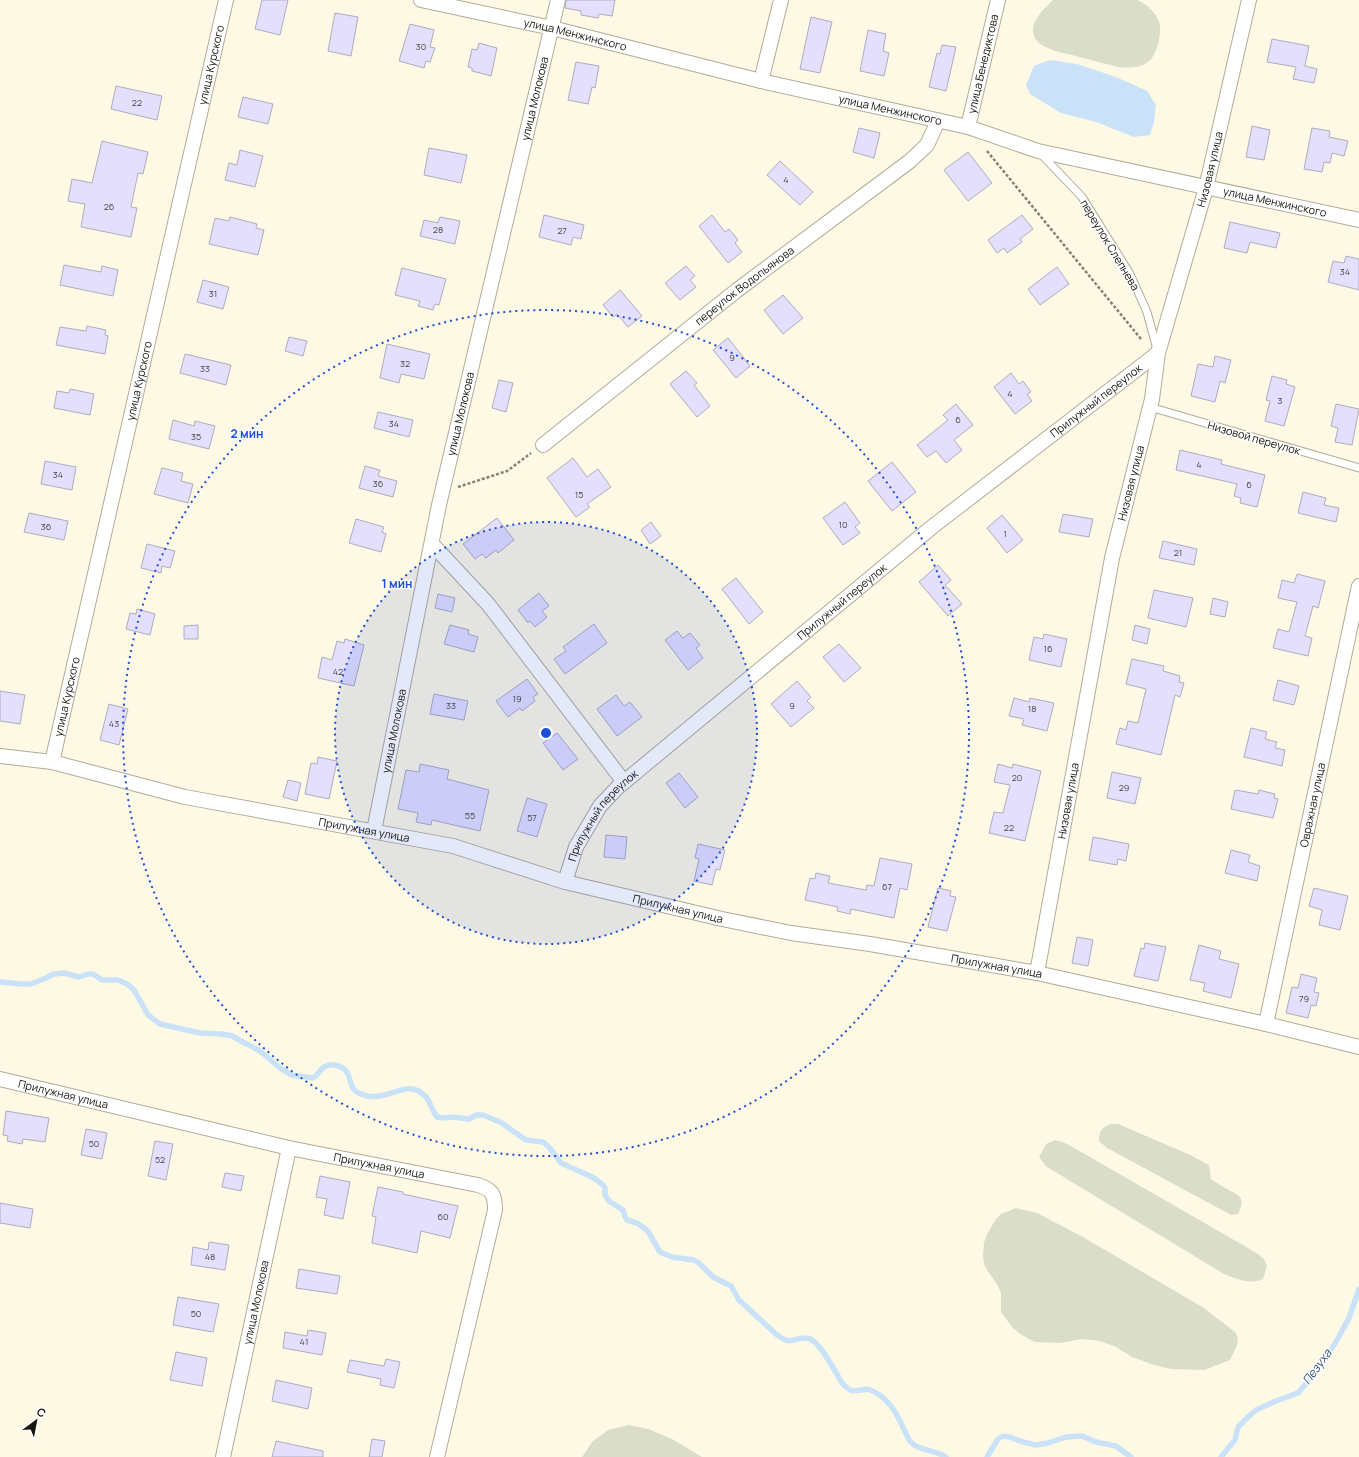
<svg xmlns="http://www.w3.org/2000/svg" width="1359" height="1457" viewBox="0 0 1359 1457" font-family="Manrope,sans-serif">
  <rect width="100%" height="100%" fill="#fef9e4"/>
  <!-- green -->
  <g fill="#dadec9">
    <path d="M1053,0H1137C1147,4 1159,15 1160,26C1161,38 1156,59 1145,64C1138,68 1126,68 1118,67C1105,64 1092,60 1079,57C1070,54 1059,53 1050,49C1044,46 1036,43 1034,36C1029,22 1044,9 1053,0Z"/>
    <path d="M1111,1124H1118L1188,1154L1209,1165L1211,1179C1216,1182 1220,1185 1225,1188C1238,1195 1247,1196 1238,1214L1231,1215L1107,1148L1099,1141C1099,1131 1102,1127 1111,1124Z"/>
    <path d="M1055,1140L1062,1142L1069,1145L1255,1252L1264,1259L1267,1266L1263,1279C1248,1285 1238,1279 1224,1274L1047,1167L1039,1157L1046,1144Z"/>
    <polygon points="1016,1208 1037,1213 1083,1237 1204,1308 1235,1332 1238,1338 1237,1345 1230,1360 1204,1370 1171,1369 1154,1365 1132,1357 1116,1347 1100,1341 1082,1339 1060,1343 1035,1342 1020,1334 1012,1327 1001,1312 1001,1293 997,1284 987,1270 984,1264 983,1255 984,1243 987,1234 996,1219 1001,1214"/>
    <polygon points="629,1425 648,1429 672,1439 702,1457 582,1457 593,1441 608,1430"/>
  </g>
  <!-- water -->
  <polygon fill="#cae2f8" points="1050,60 1077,64 1116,77 1147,91 1156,105 1154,122 1150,135 1134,137 1096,122 1061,113 1030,94 1026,85 1034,66"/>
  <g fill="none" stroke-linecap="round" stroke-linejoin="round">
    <!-- stream -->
    <g stroke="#cae2f8" stroke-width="5.5">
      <path d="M0,982L22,984H31L46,978L54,974L64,973L79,977L88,974H93L102,980H118L127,984L134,990L148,1015L160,1024L200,1033L222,1034L232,1036L260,1051L280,1068L292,1075L313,1078C318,1075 320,1070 324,1067C332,1062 344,1066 348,1074C351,1082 351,1091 361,1094C368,1097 377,1097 385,1095C398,1092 410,1083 423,1094C431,1100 431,1110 437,1117L445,1118L453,1117L469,1119L476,1115H483L500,1122L526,1140L543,1142L549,1147L561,1163L594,1178L603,1185L605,1188V1195L609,1201L623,1210L625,1217L627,1220L637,1223L647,1230L660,1252L672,1257L694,1260L699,1263L713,1277L731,1286L739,1300L777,1335C793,1346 792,1338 806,1338C819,1338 835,1372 842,1383C853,1395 855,1390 868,1389C887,1396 895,1410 903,1427C905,1431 907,1437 910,1441C917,1451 934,1449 946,1457"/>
      <polyline points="987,1457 998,1439 1003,1436 1010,1437 1023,1442 1036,1445 1048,1443 1066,1437 1082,1436 1096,1442 1116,1446 1131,1457"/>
      <polyline points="1221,1457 1235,1440 1238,1427 1248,1417 1256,1410 1276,1401 1298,1393 1314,1374 1336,1342 1349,1318 1359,1289"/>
    </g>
  </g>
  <!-- building -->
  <g fill="#e3dffd" stroke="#aeacbf">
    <polygon points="262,0 288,0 280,35 255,29"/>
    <polygon points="566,0 615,0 612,16 599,14 598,18 581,15 581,11 565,8"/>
    <polygon points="335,13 358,17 351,56 328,51"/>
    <polygon points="811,17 832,22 820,73 800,69"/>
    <polygon points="410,24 434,30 430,47 435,48 430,62 426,61 424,68 399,61"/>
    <polygon points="868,30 886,34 883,51 889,53 884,76 860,71"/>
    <polygon points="1272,39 1309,46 1305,66 1317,69 1314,83 1293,79 1296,67 1267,62"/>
    <polygon points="479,43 497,48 491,76 472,71 472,68 468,67 472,49 477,50"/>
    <polygon points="942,45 956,47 946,91 929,87 937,53 940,54"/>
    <polygon points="576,62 599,66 595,88 592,87 588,104 568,100"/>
    <polygon points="116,86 162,96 157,120 111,109"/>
    <polygon points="243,97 273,104 268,124 238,117"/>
    <polygon points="1252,126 1270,130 1264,160 1246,157"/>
    <polygon points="859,128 880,133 874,158 853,152"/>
    <polygon points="1312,128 1330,131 1329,137 1348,141 1344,156 1332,153 1330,163 1324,162 1322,172 1304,169"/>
    <polygon points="102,141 148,152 143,174 138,173 131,207 137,208 131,237 81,227 85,204 68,201 72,179 92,183"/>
    <polygon points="429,148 467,155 461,183 424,175"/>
    <polygon points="240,150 263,156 255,187 225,180 229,163 237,165"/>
    <polygon points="968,152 992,183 968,201 944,170"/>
    <polygon points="780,161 813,192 800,205 767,175"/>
    <polygon points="544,215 584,225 581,239 573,237 571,245 539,237"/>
    <polygon points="712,215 725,232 729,229 738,240 735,243 742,252 728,263 699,226"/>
    <polygon points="1022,215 1033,229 1020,239 1022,242 1007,253 1004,248 997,253 988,240"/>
    <polygon points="230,217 257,224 256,228 264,230 258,255 209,244 215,218 229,221"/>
    <polygon points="440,217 460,221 455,244 420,236 424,220 438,223"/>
    <polygon points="1230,222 1280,233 1276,248 1250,242 1247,253 1224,248"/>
    <polygon points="1346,256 1359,259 1359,290 1328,282 1333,261 1344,263"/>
    <polygon points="64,265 101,272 102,266 118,270 113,296 60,285"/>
    <polygon points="686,266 695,276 690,280 696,287 680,300 665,283"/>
    <polygon points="1057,267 1069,284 1040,305 1028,289"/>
    <polygon points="402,268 446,279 439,305 435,304 433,310 418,306 420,301 395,295"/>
    <polygon points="203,280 229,287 223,309 197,302"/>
    <polygon points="620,290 642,316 628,327 617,314 613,317 603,305"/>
    <polygon points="783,295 803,318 783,334 764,310"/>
    <polygon points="87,326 106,330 105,335 108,336 105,354 56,345 60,327 86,331"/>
    <polygon points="289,337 307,341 303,356 285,351"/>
    <polygon points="728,338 750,366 736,378 713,350"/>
    <polygon points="387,344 430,354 424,379 401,374 399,383 380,378"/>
    <polygon points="185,354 231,365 226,385 180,373"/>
    <polygon points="1215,356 1231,360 1225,383 1220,381 1215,402 1191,396 1198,364 1213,367"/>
    <polygon points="686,371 697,383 694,385 710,406 697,417 670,384"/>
    <polygon points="1011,373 1019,384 1023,381 1031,392 1027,394 1032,401 1015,414 994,387"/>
    <polygon points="1272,376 1287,380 1286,384 1295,387 1284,426 1265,421 1270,401 1266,400"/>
    <polygon points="499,380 513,383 506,412 492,408"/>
    <polygon points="70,389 94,394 90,415 54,408 57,391 69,393"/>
    <polygon points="956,404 973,425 954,440 962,450 946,463 936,451 927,457 917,445 948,420 943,415"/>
    <polygon points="1336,404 1359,409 1352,445 1335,442 1338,428 1331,426"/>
    <polygon points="378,412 413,420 409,437 374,428"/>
    <polygon points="173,420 194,426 195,421 215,426 209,449 169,439"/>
    <polygon points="1180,450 1222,460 1221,464 1265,475 1257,507 1240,503 1241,498 1234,496 1237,484 1176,470"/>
    <polygon points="573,458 587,477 598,469 611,487 587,504 590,507 576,517 547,478"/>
    <polygon points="45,461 76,467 72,490 41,484"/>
    <polygon points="892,462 916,492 892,511 868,481"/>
    <polygon points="365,466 380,470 378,476 397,481 393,497 359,488"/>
    <polygon points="162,468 183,473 181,481 193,484 188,503 154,494"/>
    <polygon points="1303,492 1326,498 1324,505 1339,508 1336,522 1298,513"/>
    <polygon points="845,502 860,523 855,527 860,533 843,545 823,518"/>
    <polygon points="29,513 68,521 64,540 24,532"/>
    <polygon points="1063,514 1093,519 1089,537 1059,532"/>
    <polygon points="1002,515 1023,540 1007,553 987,528"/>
    <polygon points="497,518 514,540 498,553 496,550 486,558 482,554 475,559 463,544"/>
    <polygon points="356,519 384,527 382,532 386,534 381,552 349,543"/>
    <polygon points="651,522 661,536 650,544 641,530"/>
    <polygon points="1163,541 1197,549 1194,565 1159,558"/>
    <polygon points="147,544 175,551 170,568 162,566 161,573 141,568"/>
    <polygon points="938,565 951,580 945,585 962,604 948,616 919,582"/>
    <polygon points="1297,574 1325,581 1318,608 1313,606 1305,636 1312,638 1308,656 1273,648 1278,629 1289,632 1297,602 1278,598 1282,580 1294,583"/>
    <polygon points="736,578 763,612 749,624 722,589"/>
    <polygon points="1154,590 1193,598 1186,627 1148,618"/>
    <polygon points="539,593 549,606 542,611 547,617 535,627 530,621 528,623 518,610"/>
    <polygon points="438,594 455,598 452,612 435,608"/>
    <polygon points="1213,598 1228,602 1225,617 1210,614"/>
    <polygon points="137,609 155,614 150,635 126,629 130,613 136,614"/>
    <polygon points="594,624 607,643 565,674 554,659 566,651 563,647"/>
    <polygon points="198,625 198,639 184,639 184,626"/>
    <polygon points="450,625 469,630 468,634 478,637 474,652 444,644"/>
    <polygon points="1135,625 1150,629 1147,644 1132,640"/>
    <polygon points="677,631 683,638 690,633 700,645 696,648 703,658 688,670 665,640"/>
    <polygon points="1044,634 1067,639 1061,667 1029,660 1034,637 1043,639"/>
    <polygon points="345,639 364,645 354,686 318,678 322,657 332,660 337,641 344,643"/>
    <polygon points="839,644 861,668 844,682 823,657"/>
    <polygon points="1132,659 1164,666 1163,671 1180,676 1179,682 1184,683 1180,697 1175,695 1161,755 1116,744 1120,728 1126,730 1128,721 1138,723 1146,689 1126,684"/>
    <polygon points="527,679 538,694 533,697 535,701 522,711 520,708 508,717 496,701"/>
    <polygon points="1278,680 1299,686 1294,705 1273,700"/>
    <polygon points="797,681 811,697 807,701 814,708 791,727 771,704"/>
    <polygon points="0,691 25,695 20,724 0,721"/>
    <polygon points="434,694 468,701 464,720 430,714"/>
    <polygon points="616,695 624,706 630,702 642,717 617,736 597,709"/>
    <polygon points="1014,698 1029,702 1030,698 1054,703 1047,731 1022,725 1024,719 1009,716"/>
    <polygon points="109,704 128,709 119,745 100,740"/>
    <polygon points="1251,728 1267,732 1265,739 1277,742 1275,748 1285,750 1282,766 1244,757"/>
    <polygon points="557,733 578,759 563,770 543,743"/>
    <polygon points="318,757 337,761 329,799 305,794 311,763 317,764"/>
    <polygon points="420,764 449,770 447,779 489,790 480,831 432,820 431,825 416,822 418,813 398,809 406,770 419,772"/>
    <polygon points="998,764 1012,768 1013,764 1041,771 1025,841 989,833 994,812 1003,813 1010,785 994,782"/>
    <polygon points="1112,772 1141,778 1135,804 1107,798"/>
    <polygon points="679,773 698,797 685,808 666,783"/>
    <polygon points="288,780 301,783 297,801 283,797"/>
    <polygon points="1235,790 1258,794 1259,790 1275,794 1274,798 1278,799 1273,818 1231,809"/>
    <polygon points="527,798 547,804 537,837 517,831"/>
    <polygon points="606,835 627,837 625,859 604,857"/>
    <polygon points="1093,837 1129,844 1126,861 1118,859 1117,865 1089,860"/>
    <polygon points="698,844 725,850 720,870 716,869 712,885 694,881 699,859 695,858"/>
    <polygon points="1231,850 1250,855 1248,862 1260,866 1257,881 1225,873"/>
    <polygon points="880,858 912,864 907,890 900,888 894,918 851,909 850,914 837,911 838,907 805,900 810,878 815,879 816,873 830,876 828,883 866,890 867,885 874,886"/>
    <polygon points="938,888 951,891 950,896 956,897 947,931 928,927"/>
    <polygon points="1314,888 1348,896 1340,930 1319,925 1322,910 1309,906"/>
    <polygon points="1077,937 1093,940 1088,966 1072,963"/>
    <polygon points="1145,943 1166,947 1158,981 1134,976 1141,948 1144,949"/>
    <polygon points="1199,945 1221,951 1219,959 1239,964 1231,998 1203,991 1205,983 1190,980"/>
    <polygon points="1301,974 1317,978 1314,992 1319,993 1316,1006 1311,1005 1308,1018 1286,1013 1292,987 1298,988"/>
    <polygon points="6,1111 49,1118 45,1142 23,1139 22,1144 7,1141 8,1136 3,1135"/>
    <polygon points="86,1129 107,1133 102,1159 81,1155"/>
    <polygon points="155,1141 173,1144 166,1180 148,1176"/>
    <polygon points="225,1173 244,1176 241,1191 222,1187"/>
    <polygon points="320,1176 350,1182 343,1219 324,1215 327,1199 316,1197"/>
    <polygon points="378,1187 403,1192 403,1194 458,1206 450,1238 421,1231 417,1253 372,1243 376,1217 372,1216"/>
    <polygon points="0,1203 33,1209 30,1228 0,1223"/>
    <polygon points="209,1242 229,1245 225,1270 191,1265 193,1247 208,1250"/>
    <polygon points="299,1269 340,1276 337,1294 296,1288"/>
    <polygon points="178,1297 219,1304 213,1332 173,1325"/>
    <polygon points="308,1330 326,1333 322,1355 283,1348 285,1332 307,1336"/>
    <polygon points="176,1352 207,1358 202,1386 170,1380"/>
    <polygon points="386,1359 400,1362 394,1388 380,1385 381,1379 347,1372 350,1360 384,1366"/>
    <polygon points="276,1380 312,1388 308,1409 272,1401"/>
    <polygon points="372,1439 385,1441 382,1457 369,1457"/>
    <polygon points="276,1441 323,1451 323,1457 272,1457"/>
  </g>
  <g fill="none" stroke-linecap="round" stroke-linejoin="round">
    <!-- lane casing -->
    <g stroke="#b1ac98" stroke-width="9">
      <g id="lane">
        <polyline points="1040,153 1082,197 1130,274 1147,312 1157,349"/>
        <polyline points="1150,407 1359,468"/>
      </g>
    </g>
    <!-- street casing -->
    <g stroke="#b1ac98" stroke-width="16">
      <g id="street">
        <path id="s1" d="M421,0L552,28L761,81L968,127L1038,151L1359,220"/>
        <polyline points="761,81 781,0"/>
        <path id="s2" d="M968,127L998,0"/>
        <path id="s3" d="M543,445L736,291L910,161L927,145L938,121"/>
        <polyline points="432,544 488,604 624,782"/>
        <path id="s4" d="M0,756L52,762L185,797L453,846L565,882L722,919L791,933L870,944L1037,973L1266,1024L1359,1047"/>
        <path id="s5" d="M52,762L226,0"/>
        <path id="s6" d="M374,831L439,505L558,0"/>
        <path id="s7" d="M565,882L576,847L600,806L618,787L932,527L1158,353"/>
        <path id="s8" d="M1037,973L1112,558L1152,399L1158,353L1206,188L1249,0"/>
        <path id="s9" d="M1266,1024L1359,586"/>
        <path id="s10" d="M0,1079L289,1148L478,1185C493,1190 495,1195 495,1210L437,1457"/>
        <path id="s11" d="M223,1457L289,1148"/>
      </g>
    </g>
    <!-- path -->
    <g stroke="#858274" stroke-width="2.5" stroke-dasharray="3 2" stroke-linecap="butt">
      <polyline points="987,151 1141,339"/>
      <polyline points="458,487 507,471 531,453"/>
    </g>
    <!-- lane -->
    <use href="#lane" stroke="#fff" stroke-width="7"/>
    <!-- street -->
    <use href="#street" stroke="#fff" stroke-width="14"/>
  </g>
  <!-- distance rings -->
  <circle cx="546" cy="733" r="211" fill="#1d4ed8" fill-opacity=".12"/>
  <g fill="none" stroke="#1d4ed8" stroke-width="2" stroke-dasharray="2 4">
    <circle cx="546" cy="733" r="211"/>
    <circle cx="546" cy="733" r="423"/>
  </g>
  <g text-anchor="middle" stroke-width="3" stroke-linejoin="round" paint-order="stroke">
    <!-- number labels -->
    <g font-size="9" fill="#4a484a">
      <text x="421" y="50">30</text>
      <text x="137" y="106">22</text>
      <text x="786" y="183">4</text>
      <text x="109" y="210">26</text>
      <text x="438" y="233">28</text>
      <text x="562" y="234">27</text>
      <text x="1345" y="275">34</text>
      <text x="213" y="297">31</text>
      <text x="732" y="361">9</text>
      <text x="405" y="367">32</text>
      <text x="205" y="372">33</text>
      <text x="1010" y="397">4</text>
      <text x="1280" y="404">3</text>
      <text x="958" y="423">6</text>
      <text x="394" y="427">34</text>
      <text x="196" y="440">35</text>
      <text x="1199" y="468">4</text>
      <text x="58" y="478">34</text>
      <text x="378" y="487">36</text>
      <text x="1249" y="488">6</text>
      <text x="579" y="498">15</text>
      <text x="843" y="528">10</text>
      <text x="46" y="530">36</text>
      <text x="1005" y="537">1</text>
      <text x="1178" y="556">21</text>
      <text x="1048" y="652">16</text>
      <text x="338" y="675">42</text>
      <text x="517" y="702">19</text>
      <text x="451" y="709">33</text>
      <text x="792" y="709">9</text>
      <text x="1032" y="712">18</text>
      <text x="114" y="727">43</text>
      <text x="1017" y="781">20</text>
      <text x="1124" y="791">29</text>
      <text x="470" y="819">55</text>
      <text x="532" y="821">57</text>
      <text x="1009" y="831">22</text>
      <text x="887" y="890">67</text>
      <text x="1304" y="1002">79</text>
      <text x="94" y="1147">50</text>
      <text x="160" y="1163">52</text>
      <text x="443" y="1220">60</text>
      <text x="210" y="1260">48</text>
      <text x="196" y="1317">50</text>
      <text x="304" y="1345">41</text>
    </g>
    <!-- street labels -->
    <g font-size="11" fill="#17150e" stroke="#fff">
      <text dy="4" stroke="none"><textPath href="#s1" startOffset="158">улица Менжинского</textPath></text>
      <text dy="4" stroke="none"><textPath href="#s2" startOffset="65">улица Бенедиктова</textPath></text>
      <text dy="4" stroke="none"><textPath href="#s5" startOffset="715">улица Курского</textPath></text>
      <text dy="4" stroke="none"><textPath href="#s6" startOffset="750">улица Молокова</textPath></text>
      <text dy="4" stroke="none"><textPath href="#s1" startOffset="482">улица Менжинского</textPath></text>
      <text dy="4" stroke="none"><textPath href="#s8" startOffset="823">Низовая улица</textPath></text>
      <text dy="4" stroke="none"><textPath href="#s1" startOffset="878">улица Менжинского</textPath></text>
      <text transform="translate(1110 245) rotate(59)" y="4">переулок Слепнева</text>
      <text dy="4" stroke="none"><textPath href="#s3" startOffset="257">переулок Водопьянова</textPath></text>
      <text dy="4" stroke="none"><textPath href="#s5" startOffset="391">улица Курского</textPath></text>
      <text dy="4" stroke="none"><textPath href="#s7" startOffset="725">Прилужный переулок</textPath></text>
      <text dy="4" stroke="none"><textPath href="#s6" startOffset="426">улица Молокова</textPath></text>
      <text transform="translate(1254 438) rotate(16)" y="4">Низовой переулок</text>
      <text dy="4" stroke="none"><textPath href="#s8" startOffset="499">Низовая улица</textPath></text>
      <text dy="4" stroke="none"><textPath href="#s7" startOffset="401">Прилужный переулок</textPath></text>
      <text dy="4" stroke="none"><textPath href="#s5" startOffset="67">улица Курского</textPath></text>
      <text dy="4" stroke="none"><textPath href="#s6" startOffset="102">улица Молокова</textPath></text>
      <text dy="4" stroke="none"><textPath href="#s8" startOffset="175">Низовая улица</textPath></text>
      <text dy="4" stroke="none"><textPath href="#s9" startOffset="224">Овражная улица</textPath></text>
      <text dy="4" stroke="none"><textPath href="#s7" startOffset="78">Прилужный переулок</textPath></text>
      <text dy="4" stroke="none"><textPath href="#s4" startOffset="372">Прилужная улица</textPath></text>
      <text dy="4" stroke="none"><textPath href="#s4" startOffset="696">Прилужная улица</textPath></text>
      <text dy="4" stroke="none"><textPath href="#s4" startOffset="1020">Прилужная улица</textPath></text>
      <text dy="4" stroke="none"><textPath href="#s10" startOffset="65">Прилужная улица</textPath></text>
      <text dy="4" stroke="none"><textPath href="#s10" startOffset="389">Прилужная улица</textPath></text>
      <text dy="4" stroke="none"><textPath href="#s11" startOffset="158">улица Молокова</textPath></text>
    </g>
    <!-- water labels -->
    <g font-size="12" font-style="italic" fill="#2d5374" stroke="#fff">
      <text transform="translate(1317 1367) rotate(-54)" y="4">Пезуха</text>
    </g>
  </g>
  <circle cx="546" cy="733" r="6" fill="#1d4ed8" stroke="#fff" stroke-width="2"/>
  <g font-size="12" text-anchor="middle" font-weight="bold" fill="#1d4ed8" stroke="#fff" stroke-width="3" stroke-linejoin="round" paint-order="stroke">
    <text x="247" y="438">2 мин</text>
    <text x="397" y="588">1 мин</text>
  </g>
  <!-- north arrow -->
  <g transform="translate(36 1421) rotate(32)" stroke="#ffffff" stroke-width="3" paint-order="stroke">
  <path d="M0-3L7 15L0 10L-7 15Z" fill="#17150e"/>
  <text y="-6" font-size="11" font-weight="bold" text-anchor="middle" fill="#17150e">С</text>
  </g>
</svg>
